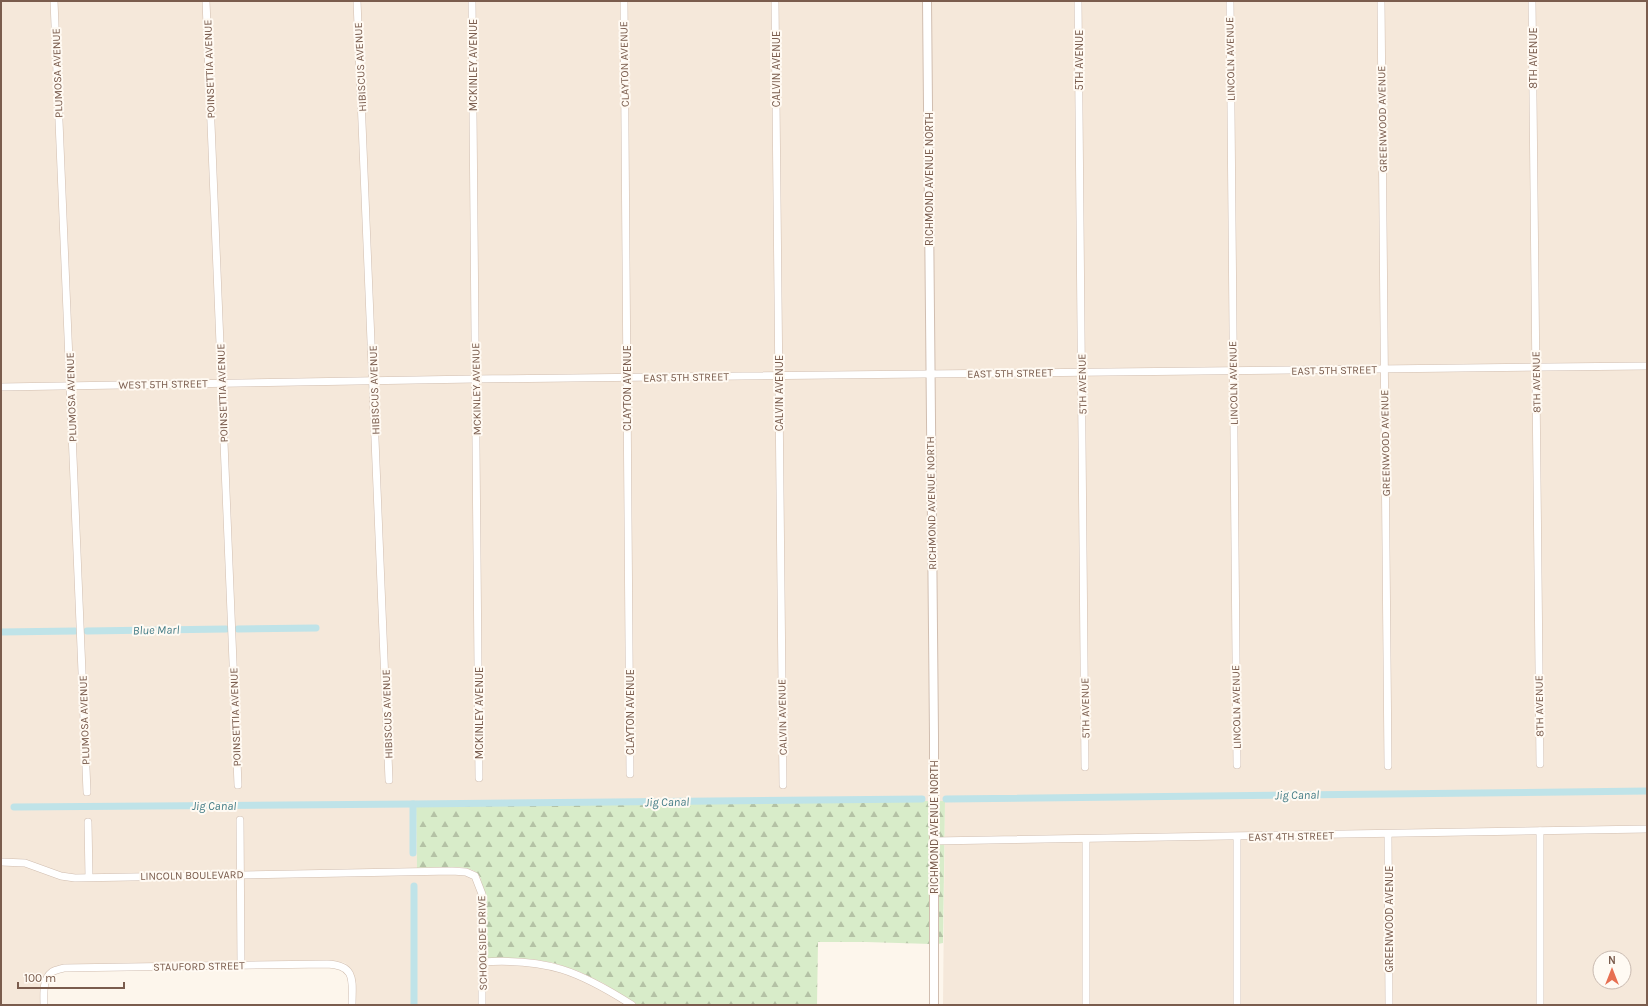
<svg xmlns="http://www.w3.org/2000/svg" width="1648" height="1006" viewBox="0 0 1648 1006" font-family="Karla,sans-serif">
  <defs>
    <pattern id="forest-firs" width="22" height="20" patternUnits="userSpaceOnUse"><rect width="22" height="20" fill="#d8ecc9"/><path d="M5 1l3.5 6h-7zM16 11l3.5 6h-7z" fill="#b4c2a5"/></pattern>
  </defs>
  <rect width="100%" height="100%" fill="#fdf6ec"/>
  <!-- residential -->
  <g fill="#f5e8da" fill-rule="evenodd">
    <polygon points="1,1 923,1 930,801 416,802 417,868 463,868 473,870 481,879 486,958 532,959 554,963 578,971 603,983 638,1005 353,1005 354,982 352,970 345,963 335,961 61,965 47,981 47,1005 1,1005"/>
    <path d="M931,1H1647V1005H943L945,801H938ZM1600,958H1624V982H1600Z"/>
  </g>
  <!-- forest -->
  <g fill="url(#forest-firs)">
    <path d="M930,801L931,944L866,942H818L817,1005H638L603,983L578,971L554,963L532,959L486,958L481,879C479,875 476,871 472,870C461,865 431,868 417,868L416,802Z"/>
    <polygon points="938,801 945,801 943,943 938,944"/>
  </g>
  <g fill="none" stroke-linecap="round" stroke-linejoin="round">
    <!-- canal -->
    <g stroke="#bfe3e8" stroke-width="7">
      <polyline points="238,629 316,628"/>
      <polyline points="87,631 226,629"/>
      <polyline points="1,632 75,631"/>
      <polyline points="946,799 1647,791"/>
      <polyline points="14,807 413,804"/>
      <polyline points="413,853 413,804 922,799"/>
      <polyline points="414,886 414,1005"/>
    </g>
    <!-- minor casing -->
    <g stroke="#d1beb0" stroke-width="8">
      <g id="minor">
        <polyline points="54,1 87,792"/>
        <polyline points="206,1 238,785"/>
        <polyline points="357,1 389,780"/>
        <polyline points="472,1 479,778"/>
        <polyline points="624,1 630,774"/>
        <polyline points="775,1 783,785"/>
        <polyline points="1078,1 1085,767"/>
        <polyline points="1230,1 1237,765"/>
        <polyline points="1381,1 1388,766"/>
        <polyline points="1532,1 1540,764"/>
        <polyline points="1,387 475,379 1647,366"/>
        <polyline points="240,820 241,965"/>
        <polyline points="88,822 89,877"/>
        <polyline points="1540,831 1540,1005"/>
        <polyline points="1388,834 1389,1005"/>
        <polyline points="1237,837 1237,1005"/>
        <polyline points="1086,839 1086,1005"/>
        <polyline points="934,841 1647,829"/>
        <polyline points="1,862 25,863 61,876 75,878 452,871 466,872 475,876 482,894 482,1005"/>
        <path d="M482,962C547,958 579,971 632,1005"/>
        <path d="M44,1005C44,995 42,979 52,972C55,970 61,969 64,968L327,964C357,965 352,982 352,1005"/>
      </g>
    </g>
    <!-- tertiary casing -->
    <g stroke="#d1beb0" stroke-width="10">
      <polyline id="tertiary" points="927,1 934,735 934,1005"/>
    </g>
    <!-- minor -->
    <use href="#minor" stroke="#fff" stroke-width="7"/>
    <!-- tertiary -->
    <use href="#tertiary" stroke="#fff" stroke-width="8"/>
  </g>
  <g text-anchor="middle" stroke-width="4" stroke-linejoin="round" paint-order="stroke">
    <!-- street labels -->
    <g font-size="11" fill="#7a5c4d" stroke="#fffaf3">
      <text transform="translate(1533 58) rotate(-90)" y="4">8TH AVENUE</text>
      <text transform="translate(1230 59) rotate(-91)" y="4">LINCOLN AVENUE</text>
      <text transform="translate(1079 60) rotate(-90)" y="4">5TH AVENUE</text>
      <text transform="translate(624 64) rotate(-91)" y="4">CLAYTON AVENUE</text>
      <text transform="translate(473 65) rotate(-90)" y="4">MCKINLEY AVENUE</text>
      <text transform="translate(360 67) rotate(-93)" y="4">HIBISCUS AVENUE</text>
      <text transform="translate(209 69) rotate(-92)" y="4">POINSETTIA AVENUE</text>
      <text transform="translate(776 69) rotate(-90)" y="4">CALVIN AVENUE</text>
      <text transform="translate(57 73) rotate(-92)" y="4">PLUMOSA AVENUE</text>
      <text transform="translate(1382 119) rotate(-91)" y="4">GREENWOOD AVENUE</text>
      <text transform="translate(929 179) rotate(-90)" y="4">RICHMOND AVENUE NORTH</text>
      <text transform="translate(1334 370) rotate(-1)" y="4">EAST 5TH STREET</text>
      <text transform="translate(1010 373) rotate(-1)" y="4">EAST 5TH STREET</text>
      <text transform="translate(686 377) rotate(-1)" y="4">EAST 5TH STREET</text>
      <text transform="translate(1536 382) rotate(-91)" y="4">8TH AVENUE</text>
      <text transform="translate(1233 383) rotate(-91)" y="4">LINCOLN AVENUE</text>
      <text transform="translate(163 384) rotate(-1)" y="4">WEST 5TH STREET</text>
      <text transform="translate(1082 384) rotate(-91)" y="4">5TH AVENUE</text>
      <text transform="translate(627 388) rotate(-90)" y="4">CLAYTON AVENUE</text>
      <text transform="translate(476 389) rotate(-91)" y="4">MCKINLEY AVENUE</text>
      <text transform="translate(374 390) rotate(-92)" y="4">HIBISCUS AVENUE</text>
      <text transform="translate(222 393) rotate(-92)" y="4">POINSETTIA AVENUE</text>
      <text transform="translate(779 393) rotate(-90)" y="4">CALVIN AVENUE</text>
      <text transform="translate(71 397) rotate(-92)" y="4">PLUMOSA AVENUE</text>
      <text transform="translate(1385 443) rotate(-91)" y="4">GREENWOOD AVENUE</text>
      <text transform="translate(931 503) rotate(-91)" y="4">RICHMOND AVENUE NORTH</text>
      <text transform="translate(1539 706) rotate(-91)" y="4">8TH AVENUE</text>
      <text transform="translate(1236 707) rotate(-91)" y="4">LINCOLN AVENUE</text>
      <text transform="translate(1085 708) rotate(-91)" y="4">5TH AVENUE</text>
      <text transform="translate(630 712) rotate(-90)" y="4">CLAYTON AVENUE</text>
      <text transform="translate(479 713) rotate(-90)" y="4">MCKINLEY AVENUE</text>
      <text transform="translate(387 714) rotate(-92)" y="4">HIBISCUS AVENUE</text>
      <text transform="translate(235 717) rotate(-92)" y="4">POINSETTIA AVENUE</text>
      <text transform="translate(782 717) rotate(-91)" y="4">CALVIN AVENUE</text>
      <text transform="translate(84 720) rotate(-92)" y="4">PLUMOSA AVENUE</text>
      <text transform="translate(934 827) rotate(-90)" y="4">RICHMOND AVENUE NORTH</text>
      <text transform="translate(1291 836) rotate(-1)" y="4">EAST 4TH STREET</text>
      <text transform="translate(192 875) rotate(-1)" y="4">LINCOLN BOULEVARD</text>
      <text transform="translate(1389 919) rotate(-90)" y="4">GREENWOOD AVENUE</text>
      <text transform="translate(482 943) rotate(-91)" y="4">SCHOOLSIDE DRIVE</text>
      <text transform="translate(199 966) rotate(-1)" y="4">STAUFORD STREET</text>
    </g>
    <!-- water labels -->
    <g font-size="12" font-style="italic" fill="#437c86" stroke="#fffaf3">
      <text transform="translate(156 630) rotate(-1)" y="4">Blue Marl</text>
      <text transform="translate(1297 795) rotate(-1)" y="4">Jig Canal</text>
      <text transform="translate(667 802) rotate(-1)" y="4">Jig Canal</text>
      <text x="214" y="810">Jig Canal</text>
    </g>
  </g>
  <!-- border -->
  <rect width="1648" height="1006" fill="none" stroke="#7a5c4d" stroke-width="4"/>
  <!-- north arrow -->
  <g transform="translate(1612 970)"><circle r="19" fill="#fffaf3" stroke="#cabbb1"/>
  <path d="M0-3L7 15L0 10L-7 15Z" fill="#e76f51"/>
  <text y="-6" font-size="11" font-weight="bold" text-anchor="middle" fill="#7a5c4d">N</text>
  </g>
  <!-- scale -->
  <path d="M18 982v6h106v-6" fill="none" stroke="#7a5c4d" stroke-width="2"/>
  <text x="24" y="982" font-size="12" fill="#7a5c4d" stroke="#fffaf3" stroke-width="3" paint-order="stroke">100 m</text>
</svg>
